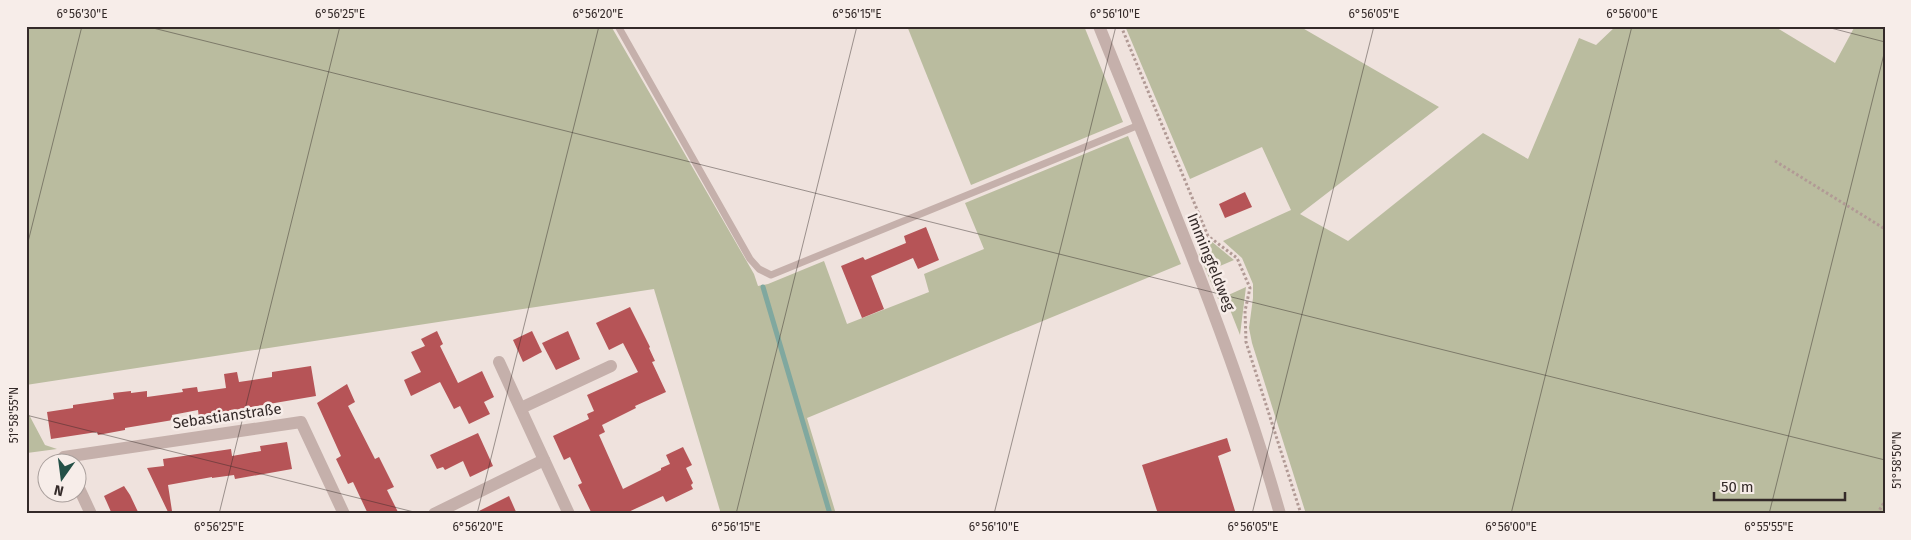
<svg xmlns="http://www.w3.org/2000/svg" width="1911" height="540" viewBox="0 0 1911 540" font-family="'Fira Sans',sans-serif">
  <rect width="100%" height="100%" fill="#efe2dd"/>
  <!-- green -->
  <g fill="#babc9f">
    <polygon points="26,26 611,26 754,274 758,286 768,284 824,261 847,324 929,292 924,274 984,249 965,203 1128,136 1181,264 807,418 836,514 721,514 654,289 26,385"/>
    <polygon points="907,26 1084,26 1123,122 971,185"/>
    <polygon points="1125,26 1299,26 1439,107 1300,214 1348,241 1483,133 1528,159 1579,38 1596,45 1616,26 1774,26 1835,63 1855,26 1885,26 1885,514 1306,514 1252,343 1249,328 1253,298 1253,284 1242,258 1223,241 1291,210 1262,147 1190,179"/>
    <polygon points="1211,241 1234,260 1213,269 1224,297 1246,287 1240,335 1225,297 1218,299 1199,254"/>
    <polygon points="26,409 45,445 57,449 27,453"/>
  </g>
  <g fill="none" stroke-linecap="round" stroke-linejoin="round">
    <!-- stream -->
    <polyline stroke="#80a89f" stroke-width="5" points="763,287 830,514"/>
  </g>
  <!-- building -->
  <g fill="#b65457">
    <polygon points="1245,192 1252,207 1225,218 1219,204"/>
    <polygon points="926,227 939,260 918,269 913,258 871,276 884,309 862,318 841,266 863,257 865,260 906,243 904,236"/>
    <polygon points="630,307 650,347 649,348 655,361 652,362 666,392 635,406 636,408 602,425 605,432 599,435 623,489 661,470 661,468 670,464 666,455 683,447 692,465 686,468 693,483 691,485 693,489 666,502 663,496 624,514 592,514 578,485 582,483 570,457 564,460 553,436 589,419 587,414 594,411 587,395 638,372 623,343 609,350 596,323"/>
    <polygon points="437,331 443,344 440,346 458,383 482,371 494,397 484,402 490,414 469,424 460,406 454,409 440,382 411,396 404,380 421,372 411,352 425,346 421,339"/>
    <polygon points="532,331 542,352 523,362 513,340"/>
    <polygon points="568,331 580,359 556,370 542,343"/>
    <polygon points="311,366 316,396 222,412 222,415 199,419 198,410 172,415 173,420 125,428 125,430 98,435 97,432 51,439 47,412 73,408 73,405 114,399 113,393 131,391 131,393 147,391 147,397 183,392 182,389 197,387 198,392 226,388 224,374 237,372 239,382 272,377 272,372"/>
    <polygon points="347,384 355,402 348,406 375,459 379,457 394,487 387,490 399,514 368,514 353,482 348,484 336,459 341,456 317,403"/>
    <polygon points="478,433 493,466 470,477 463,461 445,470 443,467 437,469 430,455"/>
    <polygon points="1227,438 1231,451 1218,456 1236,514 1158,514 1142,465"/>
    <polygon points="287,442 292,469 235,479 234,475 212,478 212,477 168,485 172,511 168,512 147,468 164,466 163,459 231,449 232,456 261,451 260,446"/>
    <polygon points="124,486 130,495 139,514 112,514 104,496"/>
    <polygon points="509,496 517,514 473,514"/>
  </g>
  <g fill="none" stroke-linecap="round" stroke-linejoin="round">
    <!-- path -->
    <g stroke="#b19a95" stroke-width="3" stroke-dasharray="2.5 2.5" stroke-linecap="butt">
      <polyline points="1121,26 1208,236 1237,258 1250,288 1245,311 1246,342 1301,514"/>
      <polyline points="1775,161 1885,229"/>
      <polyline points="1877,514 1885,501"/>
    </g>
    <!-- lane -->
    <polyline stroke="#c5b0ab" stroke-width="7" points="618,26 750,259 759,269 771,275 1139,125"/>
    <!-- street -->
    <g stroke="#c5b0ab" stroke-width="12">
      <path d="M1099,26C1164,187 1233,347 1280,514"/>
      <polyline points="499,362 569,514"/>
      <polyline points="521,408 611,366"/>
      <polyline points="67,462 64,457 301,422 344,514"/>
      <polyline points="78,486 91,514"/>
      <polyline points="434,514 544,460"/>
    </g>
  </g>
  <!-- ticks -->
  <path fill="none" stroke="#342a29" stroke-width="1" stroke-opacity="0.45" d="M145,26L1885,460M1823,26L1885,42M26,250L82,26M26,415L422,514M219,514L340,26M477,514L599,26M736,514L857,26M994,514L1116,26M1252,514L1374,26M1511,514L1632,26M1769,514L1885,50"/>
  <g text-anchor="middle" stroke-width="5" stroke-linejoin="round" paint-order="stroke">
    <!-- street labels -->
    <g font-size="15" fill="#342a29" stroke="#f7ede9">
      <text transform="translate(1211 262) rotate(68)" y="5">Immingfeldweg</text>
      <text transform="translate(227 416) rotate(-8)" y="5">Sebastianstraße</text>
    </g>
  </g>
  <!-- border -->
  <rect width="1911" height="540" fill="none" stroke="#f7ede9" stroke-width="55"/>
  <!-- north arrow -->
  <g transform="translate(62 478) rotate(194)"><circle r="24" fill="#f7ede9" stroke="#a99f9c"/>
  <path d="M0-4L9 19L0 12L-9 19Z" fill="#245047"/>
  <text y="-8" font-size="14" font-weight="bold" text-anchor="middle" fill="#342a29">N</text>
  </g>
  <!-- scale -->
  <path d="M1714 492v8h131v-8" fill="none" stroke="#342a29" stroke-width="2.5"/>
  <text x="1721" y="492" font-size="15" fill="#342a29" stroke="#f7ede9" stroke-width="4" paint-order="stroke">50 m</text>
  <rect x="28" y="28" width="1856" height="484" fill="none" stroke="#342a29" stroke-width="2"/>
  <g font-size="12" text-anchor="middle" fill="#342a29">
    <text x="82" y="18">6°56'30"E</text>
    <text x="340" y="18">6°56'25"E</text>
    <text x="598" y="18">6°56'20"E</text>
    <text x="857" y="18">6°56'15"E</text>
    <text x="1115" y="18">6°56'10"E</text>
    <text x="1374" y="18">6°56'05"E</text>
    <text x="1632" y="18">6°56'00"E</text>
    <text transform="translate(14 415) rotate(-90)" y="4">51°58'55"N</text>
    <text transform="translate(1897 460) rotate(-90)" y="4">51°58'50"N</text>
    <text x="219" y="531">6°56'25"E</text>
    <text x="478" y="531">6°56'20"E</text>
    <text x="736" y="531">6°56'15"E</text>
    <text x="994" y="531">6°56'10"E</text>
    <text x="1253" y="531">6°56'05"E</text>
    <text x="1511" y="531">6°56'00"E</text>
    <text x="1769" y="531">6°55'55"E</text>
  </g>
</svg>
